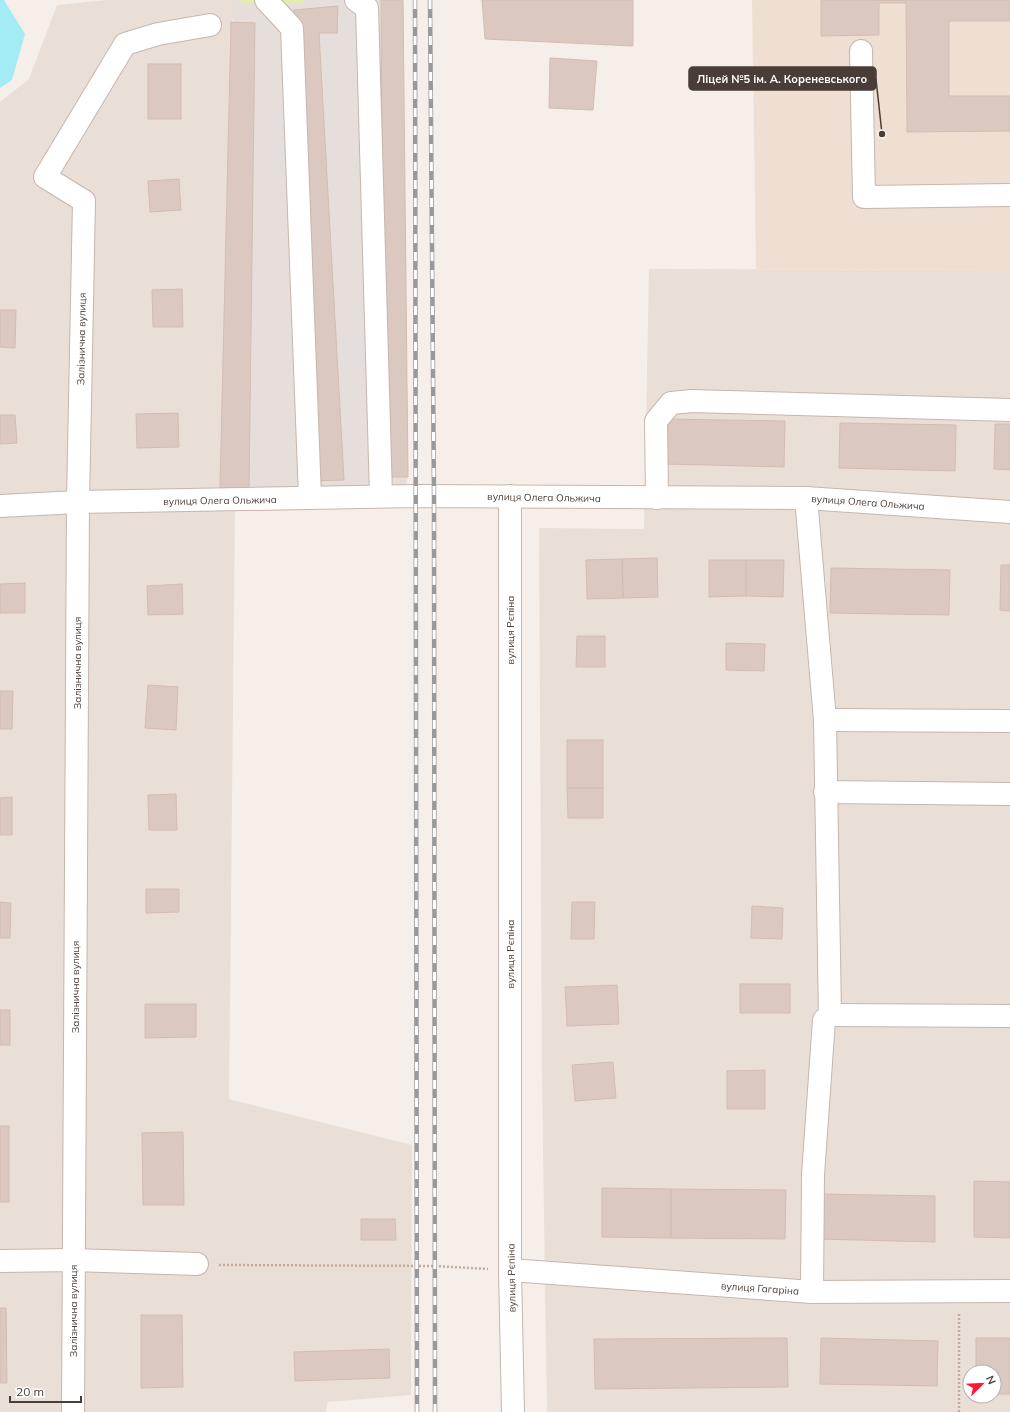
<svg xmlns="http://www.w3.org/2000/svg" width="1010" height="1412" viewBox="0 0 1010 1412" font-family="Mulish,sans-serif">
  <rect width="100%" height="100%" fill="#f6eee9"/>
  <!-- residential -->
  <g fill="#eadfd7" fill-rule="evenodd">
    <polygon points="106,0 236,0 246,3 231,22 220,488 235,504 229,1099 412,1145 411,1395 328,1402 326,1412 0,1412 0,102 29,79 57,5"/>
    <path d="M649,269L1010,270V1412H547L542,1080L539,528L644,529ZM970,1372H994V1396H970Z"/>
  </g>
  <!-- industrial -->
  <polygon fill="#e5dedb" points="234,0 403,0 408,477 404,491 218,499"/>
  <!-- education -->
  <polygon fill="#efdfd3" points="752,0 1010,0 1010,270 756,269"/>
  <!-- green -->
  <polygon fill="#e2ecb0" points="236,0 304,0 302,4 246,3"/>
  <!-- water -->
  <polygon fill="#a3ebf5" points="0,0 4,0 25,34 12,80 0,88"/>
  <!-- building -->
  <g fill="#dbc9c1" stroke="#d3bcb1">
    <polygon points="381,0 403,0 408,477 384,477"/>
    <polygon points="482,0 633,0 633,46 485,39"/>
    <polygon points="821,0 906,0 906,3 879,3 879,35 821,36"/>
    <polygon points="906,0 1010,0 1010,21 949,21 949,96 1010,96 1010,131 907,132"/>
    <polygon points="338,6 337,33 319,33 344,480 309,481 294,10"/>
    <polygon points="231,22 255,23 249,489 220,488"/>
    <polygon points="550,58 597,61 593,110 549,108"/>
    <rect x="148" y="64" width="33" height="55"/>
    <polygon points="179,179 181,210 150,212 148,181"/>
    <polygon points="182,289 183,327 153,327 152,290"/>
    <polygon points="0,310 16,310 15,348 0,347"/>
    <polygon points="178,413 179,447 137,448 136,414"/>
    <polygon points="0,415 15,415 17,443 0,444"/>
    <polygon points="668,419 785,421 784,467 667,464"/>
    <polygon points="840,423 956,425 955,471 839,468"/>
    <polygon points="995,424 1010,424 1010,470 994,469"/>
    <polygon points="657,558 658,597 623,598 622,559"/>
    <polygon points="622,559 623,598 587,599 586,560"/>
    <polygon points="709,560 746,560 746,596 709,597"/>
    <polygon points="746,560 784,560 783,597 746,596"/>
    <polygon points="1001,565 1010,565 1010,611 1000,610"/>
    <polygon points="831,568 950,570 949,615 830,613"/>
    <polygon points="25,583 25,613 0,613 0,584"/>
    <polygon points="182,584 183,614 148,615 147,586"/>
    <polygon points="577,636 605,636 605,667 576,667"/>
    <polygon points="726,643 765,644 764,671 726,670"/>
    <polygon points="148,685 178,687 176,730 145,728"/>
    <polygon points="0,691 13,691 12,729 0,729"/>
    <rect x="567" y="740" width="36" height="48"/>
    <polygon points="567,788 603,788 603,818 568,818"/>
    <polygon points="176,794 177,830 149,830 148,795"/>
    <polygon points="12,797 12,835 0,835 0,798"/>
    <polygon points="146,889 179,889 179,912 146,913"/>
    <polygon points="0,902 11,903 10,938 0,938"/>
    <polygon points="572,902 595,902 594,939 571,939"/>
    <polygon points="752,906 783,908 782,939 751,938"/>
    <rect x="740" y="984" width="50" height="29"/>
    <polygon points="617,985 619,1024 567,1026 565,987"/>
    <polygon points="145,1004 196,1004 196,1037 145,1038"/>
    <rect x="0" y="1010" width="10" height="35"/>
    <polygon points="613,1062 616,1098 575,1101 572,1065"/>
    <polygon points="765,1070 765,1109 727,1109 727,1071"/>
    <rect x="0" y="1126" width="9" height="76"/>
    <polygon points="183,1132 184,1205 143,1205 142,1133"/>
    <polygon points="974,1181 1010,1182 1010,1238 974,1237"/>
    <polygon points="602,1188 671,1189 671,1238 602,1237"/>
    <polygon points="671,1189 786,1190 785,1239 671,1238"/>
    <polygon points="819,1194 935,1196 935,1242 818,1239"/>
    <polygon points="361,1219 395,1219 396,1240 361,1240"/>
    <polygon points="0,1308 6,1308 7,1383 0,1383"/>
    <polygon points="141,1315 182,1315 183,1387 141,1388"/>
    <polygon points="787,1338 788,1387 595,1389 594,1339"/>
    <polygon points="821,1338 938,1341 937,1386 820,1384"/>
    <polygon points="976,1338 1010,1338 1010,1394 994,1394 994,1372 976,1372"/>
    <polygon points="389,1349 390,1378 295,1381 294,1352"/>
  </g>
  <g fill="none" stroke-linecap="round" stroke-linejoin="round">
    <!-- minor casing -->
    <g stroke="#c5b6ae" stroke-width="24">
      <g id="minor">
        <polyline points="266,0 292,28 310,498"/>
        <polyline points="356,0 367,8 381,496"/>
        <polyline points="861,51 864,197 1010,195"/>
        <polyline points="510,496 510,1270 513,1412"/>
        <polyline points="657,498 656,421 671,403 692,401 1010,410"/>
        <polyline points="806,498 825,720 830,1015 824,1020 813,1175 812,1292"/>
        <polyline points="0,506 78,502 416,496 806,498 1010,512"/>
        <polyline points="825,720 1010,721"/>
        <polyline points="825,792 1010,794"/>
        <polyline points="830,1015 1010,1016"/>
        <polyline points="0,1261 73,1260 197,1264"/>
        <polyline points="510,1270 812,1292 1010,1291"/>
        <polyline points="73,1412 78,502 84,201 45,177 125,44 158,34 210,25"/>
      </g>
    </g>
    <!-- path -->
    <g stroke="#c5aa9b" stroke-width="2.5" stroke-dasharray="2 2" stroke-linecap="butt">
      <polyline points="219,1265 435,1266 488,1269"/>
      <polyline points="959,1314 959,1412"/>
    </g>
    <!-- minor -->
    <use href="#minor" stroke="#fff" stroke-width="22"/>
    <!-- rail casing -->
    <g stroke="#999" stroke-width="4.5">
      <g id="rail">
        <polyline points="415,0 417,1412"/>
        <polyline points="430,0 434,496 435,1412"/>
      </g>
    </g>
    <!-- rail -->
    <use href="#rail" stroke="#fff" stroke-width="3" stroke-dasharray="9" stroke-linecap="butt"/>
  </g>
  <g text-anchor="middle" stroke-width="3.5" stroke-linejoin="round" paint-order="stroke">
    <!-- street labels -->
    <g font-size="10" fill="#4a3d37" stroke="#fff">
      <text transform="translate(81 339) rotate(-89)" y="4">Залізнична вулиця</text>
      <text transform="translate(544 497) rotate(1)" y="4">вулиця Олега Ольжича</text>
      <text transform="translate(220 500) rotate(-1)" y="4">вулиця Олега Ольжича</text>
      <text transform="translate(868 502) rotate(4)" y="4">вулиця Олега Ольжича</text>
      <text transform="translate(510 630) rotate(-90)" y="4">вулиця Рєпіна</text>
      <text transform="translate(77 663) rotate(-90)" y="4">Залізнична вулиця</text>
      <text transform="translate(510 954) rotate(-90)" y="4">вулиця Рєпіна</text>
      <text transform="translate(75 987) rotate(-90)" y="4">Залізнична вулиця</text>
      <text transform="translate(511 1278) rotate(-91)" y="4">вулиця Рєпіна</text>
      <text transform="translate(760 1288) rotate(4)" y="4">вулиця Гагаріна</text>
      <text transform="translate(73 1311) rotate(-90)" y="4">Залізнична вулиця</text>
    </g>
  </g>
  <!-- callouts -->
  <path fill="none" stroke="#4a3d37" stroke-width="1.5" d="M882 134L876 79"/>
  <circle fill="#4a3d37" stroke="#fff" stroke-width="1.5" cx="882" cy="134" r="4"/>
  <rect fill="#4a3d37" stroke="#4a3d37" stroke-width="1.5" x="689" y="67" width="187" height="23" rx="4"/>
  <g font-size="11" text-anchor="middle" font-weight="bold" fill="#fff">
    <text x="782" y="83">Ліцей №5 ім. А. Кореневського</text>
  </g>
  <!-- north arrow -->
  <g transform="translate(982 1384) rotate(66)"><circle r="19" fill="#ffffff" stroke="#b7b1af"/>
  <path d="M0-3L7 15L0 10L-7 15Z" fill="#ff1735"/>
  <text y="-6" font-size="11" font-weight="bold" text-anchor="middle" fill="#4a3d37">N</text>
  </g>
  <!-- scale -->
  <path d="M10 1396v6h71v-6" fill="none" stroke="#4a3d37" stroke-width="2"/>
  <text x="16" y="1396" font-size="12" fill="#4a3d37" stroke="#ffffff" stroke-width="3" paint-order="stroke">20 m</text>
</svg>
